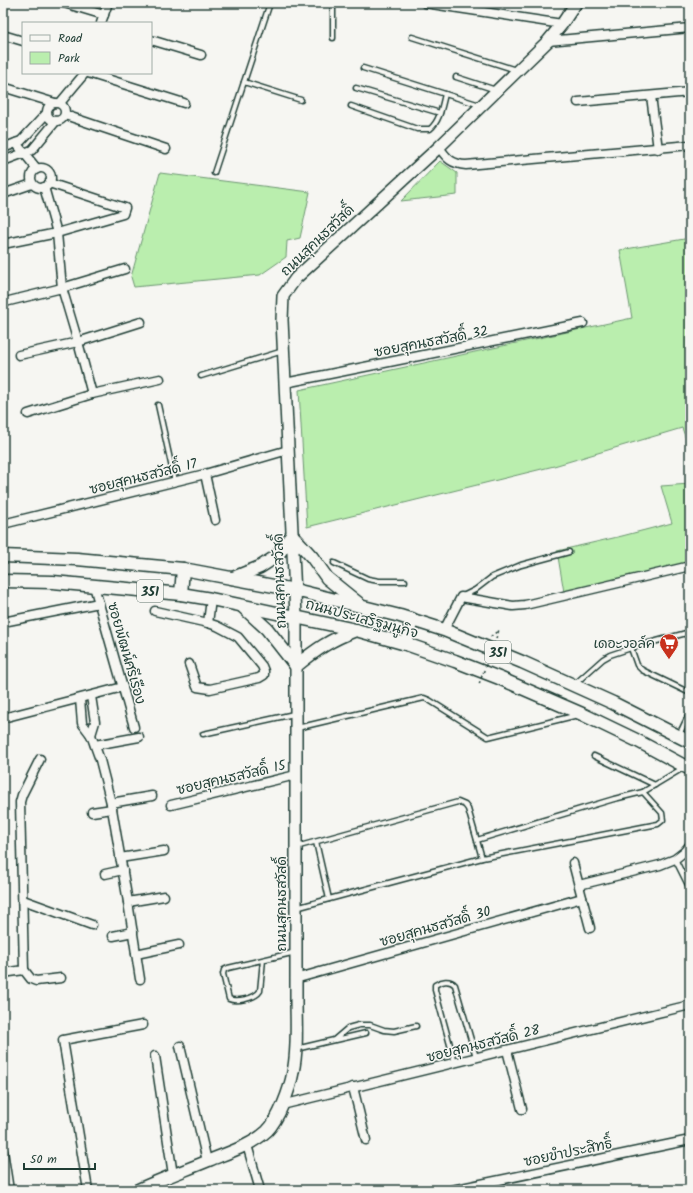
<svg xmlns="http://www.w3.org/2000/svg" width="693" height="1193" viewBox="0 0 693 1193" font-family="Kalam,'Playpen Sans Thai',sans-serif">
  <rect width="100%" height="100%" fill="#f6f6f2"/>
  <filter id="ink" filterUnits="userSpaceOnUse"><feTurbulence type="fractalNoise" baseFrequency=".025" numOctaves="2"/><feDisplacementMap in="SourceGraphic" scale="8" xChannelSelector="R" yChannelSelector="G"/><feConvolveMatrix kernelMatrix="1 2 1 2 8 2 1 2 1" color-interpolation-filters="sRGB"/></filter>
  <g filter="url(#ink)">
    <!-- green -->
    <g fill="#baeeae" stroke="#6c9671">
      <polygon points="440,161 457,173 457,195 401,201"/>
      <polygon points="160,173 310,192 300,238 287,241 286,257 260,275 134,287 131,277"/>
      <polygon points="690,238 690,450 682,428 554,466 307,527 299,390 632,318 620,250"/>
      <polygon points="690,484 690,563 564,592 557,551 622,536 672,523 661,486"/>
    </g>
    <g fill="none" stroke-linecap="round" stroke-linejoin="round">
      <!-- lane casing -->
      <g stroke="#1f3d34" stroke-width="7">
        <g id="lane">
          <polyline points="333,3 333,38"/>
          <polyline points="412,37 516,70"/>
          <polyline points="363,68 480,105"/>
          <polyline points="456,77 496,90"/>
          <polyline points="244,82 301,100"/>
          <polyline points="356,88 440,113"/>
          <path d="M351,106L417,129H430C440,121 442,106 445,94"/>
          <polyline points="214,173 270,3"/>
          <polyline points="201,376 283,351"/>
          <polyline points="158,405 175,482"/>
          <polyline points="334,563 368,579 379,581 405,581"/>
          <polyline points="463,596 475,590 492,577 521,565 569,552"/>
          <polyline points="631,648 637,665 642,670 690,693"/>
          <polyline points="576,683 603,659 610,655 631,648 690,632"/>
          <polyline points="297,728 424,698 429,700 488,737 578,715"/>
          <polyline points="203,734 294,714"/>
          <polyline points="679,735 690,712"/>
          <polyline points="594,756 655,785"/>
          <polyline points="477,840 614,799 643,792 683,768"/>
          <polyline points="296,847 458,802 465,805 468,809 482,858 329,899 316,842"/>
          <polyline points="482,858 658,824 663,820 662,813 643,792"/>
          <polyline points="675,859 690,889"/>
          <polyline points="296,908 329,899"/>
          <path d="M263,960L260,991C255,999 236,1002 229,999L223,974L224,970L228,968L296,952"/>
          <polyline points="336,1040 366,1033"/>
          <polyline points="296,1049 334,1040 348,1028 359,1025 370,1025 384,1030 394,1031 416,1026"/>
          <path d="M455,1063L435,990V985C441,981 450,979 455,985L476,1057"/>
        </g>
      </g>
      <!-- street casing -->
      <g stroke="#1f3d34" stroke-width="11">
        <g id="street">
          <polyline points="64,3 104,15"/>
          <polyline points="425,3 562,24"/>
          <polyline points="101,23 108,3"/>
          <polyline points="3,35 23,41"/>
          <polyline points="151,40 201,55"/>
          <polyline points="548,41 690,28"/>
          <polyline points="88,73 184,103"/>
          <polyline points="3,87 55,103"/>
          <polyline points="651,96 658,149"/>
          <polyline points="578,102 690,92"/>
          <circle cx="56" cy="112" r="9"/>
          <polyline points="60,103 85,73"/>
          <polyline points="65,115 166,149"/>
          <polyline points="16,143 37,169"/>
          <path d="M439,147C447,159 452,164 466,165L690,145"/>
          <polyline points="3,148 21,141 47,113"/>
          <polyline points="3,161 32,150 56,121"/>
          <circle cx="41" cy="178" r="10"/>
          <polyline points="44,187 57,233 62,288 78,342 92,394"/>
          <polyline points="3,194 32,184"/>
          <polyline points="3,244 57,233 123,214 125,208 49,183"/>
          <polyline points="5,302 62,288 125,269"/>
          <polyline points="19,355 78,342 141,322"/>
          <polyline points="285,383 583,323"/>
          <polyline points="28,414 92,394 160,379"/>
          <polyline points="205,474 215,520"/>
          <polyline points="3,524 205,474 288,450"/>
          <polyline points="94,586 134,727"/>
          <polyline points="155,611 208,623 217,626 238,637 262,666 264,671 264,675 259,678 210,689 197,687 189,664"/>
          <polyline points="3,622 99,603"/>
          <polyline points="208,623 211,599"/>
          <polyline points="444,630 461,597 513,606 525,605 690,566"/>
          <polyline points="80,699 82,723 91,735 100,760 111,803 128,902 140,979"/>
          <polyline points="3,718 123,687"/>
          <polyline points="91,735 95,722 91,696"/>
          <polyline points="95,745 139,737"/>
          <polyline points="111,803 152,796"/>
          <polyline points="171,805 296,775"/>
          <polyline points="92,812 112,809"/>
          <polyline points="120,858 164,851"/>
          <polyline points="573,863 590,928"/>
          <polyline points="105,874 123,870"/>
          <polyline points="579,885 660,865 675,859 684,852 690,845"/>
          <polyline points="23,900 92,925"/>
          <polyline points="128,902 164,896"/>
          <polyline points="113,936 133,932"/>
          <polyline points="136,954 179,945"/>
          <polyline points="24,970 31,979 36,981 61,978"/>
          <polyline points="3,973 24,970 20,802 22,795 40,759"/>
          <polyline points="295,979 582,898"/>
          <polyline points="180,1046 207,1161"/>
          <polyline points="507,1050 522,1109"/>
          <polyline points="155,1056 173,1175"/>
          <polyline points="353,1087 366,1140"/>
          <polyline points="282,1105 690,1005"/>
          <polyline points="247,1145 260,1190"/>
          <polyline points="3,1151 9,1190"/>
          <polyline points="156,1182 157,1190"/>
          <polyline points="88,1190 63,1040 143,1025"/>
          <polyline points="452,1190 690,1140"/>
        </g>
      </g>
      <!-- secondary casing -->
      <g stroke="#1f3d34" stroke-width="14">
        <path id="secondary" d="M137,1190C161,1179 186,1170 210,1160C230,1152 252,1145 267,1131C279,1119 290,1089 293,1072C298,1049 296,1023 296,999V616L282,320L283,296L296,278L439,147L548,41L562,24L576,3"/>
      </g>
      <!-- primary casing -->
      <g stroke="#1f3d34" stroke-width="15">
        <g id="primary">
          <polyline points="3,556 77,559 183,569 295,590 400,616 444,630 522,662 613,703 690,742"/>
          <polyline points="233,578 260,567 277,556 292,535 312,557 327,578 358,603"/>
          <polyline points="3,581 53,582 181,594 211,599 356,630 406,644 455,661 499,678 582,714 636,740 690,769"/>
          <polyline points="181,594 183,569"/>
          <path d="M242,606L267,629L296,666C317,649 330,640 356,630"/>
          <polyline points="406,644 412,619"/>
        </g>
      </g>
      <!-- path -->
      <polyline stroke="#1f3d34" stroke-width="1.5" stroke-dasharray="3 3" stroke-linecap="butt" points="490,637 499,630"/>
      <!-- lane -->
      <use href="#lane" stroke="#f6f6f2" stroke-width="4"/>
      <!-- street -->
      <use href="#street" stroke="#f6f6f2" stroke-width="8"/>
      <!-- secondary -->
      <use href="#secondary" stroke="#f6f6f2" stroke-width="11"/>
      <!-- primary -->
      <use href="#primary" stroke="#f6f6f2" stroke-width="12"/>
      <!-- path-bridge -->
      <polyline stroke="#1f3d34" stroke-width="1.5" stroke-dasharray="3 3" stroke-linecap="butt" points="479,684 499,630"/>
    </g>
  </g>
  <!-- icons -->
  <defs>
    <g id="supermarket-pin" transform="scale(1)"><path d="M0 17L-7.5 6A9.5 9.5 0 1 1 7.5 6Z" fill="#c8321e" stroke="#f6f6f2"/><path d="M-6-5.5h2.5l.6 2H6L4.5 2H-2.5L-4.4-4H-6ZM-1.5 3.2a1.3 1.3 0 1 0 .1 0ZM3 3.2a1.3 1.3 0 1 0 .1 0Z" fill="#fff"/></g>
  </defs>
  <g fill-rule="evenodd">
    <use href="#supermarket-pin" x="669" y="643"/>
  </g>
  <g text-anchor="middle" stroke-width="3" stroke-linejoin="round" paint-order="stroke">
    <!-- shield labels -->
    <g fill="#f6f6f2" stroke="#60746d" stroke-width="1">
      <rect x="137" y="580" width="26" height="22" rx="3"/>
      <rect x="485" y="641" width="26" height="22" rx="3"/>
    </g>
    <g font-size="13" font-weight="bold" fill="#1f3d34">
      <text x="150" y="596">351</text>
      <text x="498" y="657">351</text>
    </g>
    <!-- street labels -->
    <g font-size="14" fill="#1f3d34" stroke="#f6f6f2">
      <text transform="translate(317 240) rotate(-44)" y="5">ถนนสุคนธสวัสดิ์</text>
      <text transform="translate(431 341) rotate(-11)" y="5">ซอยสุคนธสวัสดิ์ 32</text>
      <text transform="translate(143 476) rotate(-14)" y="5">ซอยสุคนธสวัสดิ์ 17</text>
      <text transform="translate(279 581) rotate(-92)" y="5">ถนนสุคนธสวัสดิ์</text>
      <text transform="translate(362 618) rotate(15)" y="5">ถนนประเสริฐมนูกิจ</text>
      <text transform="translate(127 653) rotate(74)" y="5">ซอยพัฒน์ศรีเรือง</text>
      <text transform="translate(231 777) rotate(-13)" y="5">ซอยสุคนธสวัสดิ์ 15</text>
      <text transform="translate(281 904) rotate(-90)" y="5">ถนนสุคนธสวัสดิ์</text>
      <text transform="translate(435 926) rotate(-16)" y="5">ซอยสุคนธสวัสดิ์ 30</text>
      <text transform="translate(483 1043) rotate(-14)" y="5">ซอยสุคนธสวัสดิ์ 28</text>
      <text transform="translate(568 1152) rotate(-12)" y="5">ซอยขำประสิทธิ์</text>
    </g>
    <!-- poi labels -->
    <g font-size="14" fill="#1f3d34" stroke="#f6f6f2" text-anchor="end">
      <text x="655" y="648">เดอะวอล์ค</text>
    </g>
  </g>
  <!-- margin -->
  <rect width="693" height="1193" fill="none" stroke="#f6f6f2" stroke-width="16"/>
  <rect x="8" y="8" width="677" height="1177" fill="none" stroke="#1f3d34" stroke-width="1.5" filter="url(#ink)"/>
  <!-- legend -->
  <rect x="22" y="22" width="130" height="52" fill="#f6f6f2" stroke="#a0aca6"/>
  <rect x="30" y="35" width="20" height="6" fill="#f6f6f2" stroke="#a0aca6"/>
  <text x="58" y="42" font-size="12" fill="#1f3d34">Road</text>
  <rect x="30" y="52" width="20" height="12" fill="#baeeae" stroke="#a0aca6"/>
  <text x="58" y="62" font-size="12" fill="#1f3d34">Park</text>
  <!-- scale -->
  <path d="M24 1163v6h71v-6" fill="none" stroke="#1f3d34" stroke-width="2"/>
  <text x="30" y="1163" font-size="12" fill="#1f3d34" stroke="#f6f6f2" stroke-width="3" paint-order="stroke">50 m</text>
</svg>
